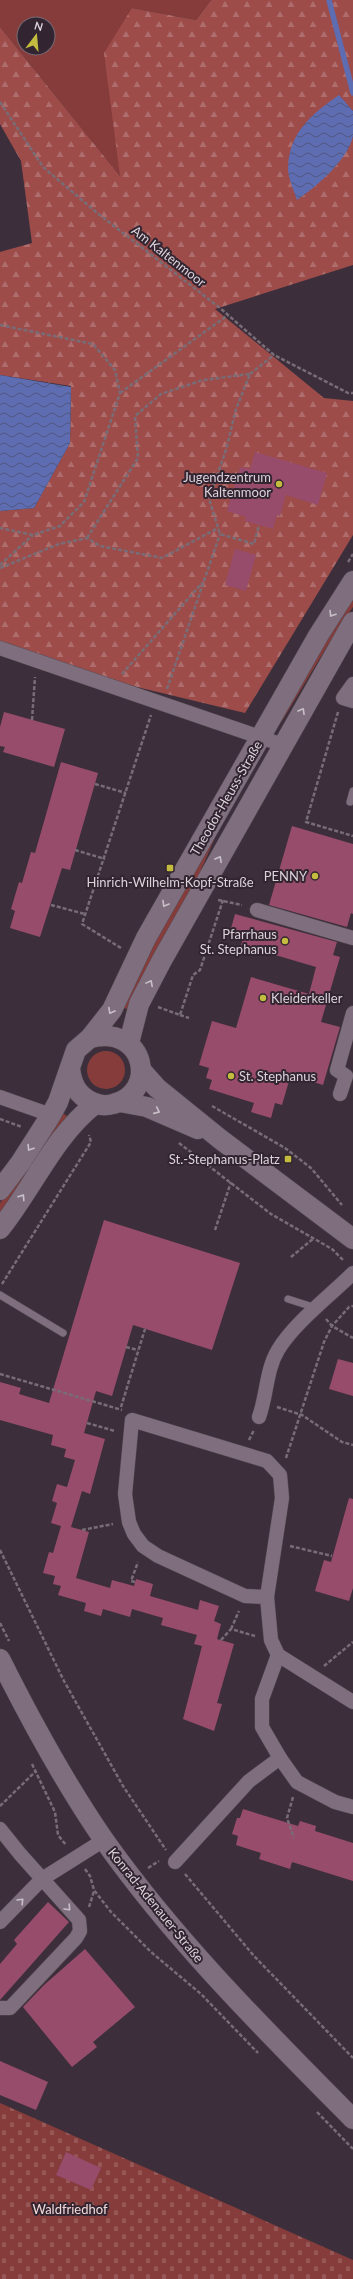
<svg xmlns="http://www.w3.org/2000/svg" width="353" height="2279" viewBox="0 0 353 2279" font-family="Lato,sans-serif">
  <defs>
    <pattern id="forest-firs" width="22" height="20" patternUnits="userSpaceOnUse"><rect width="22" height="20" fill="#9d4c4a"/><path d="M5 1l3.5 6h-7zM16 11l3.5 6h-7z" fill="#ae6d6c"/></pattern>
    <pattern id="cemetery-stones" width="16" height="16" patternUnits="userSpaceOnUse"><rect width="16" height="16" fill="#863c3a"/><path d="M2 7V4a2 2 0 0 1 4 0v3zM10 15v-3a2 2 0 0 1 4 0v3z" fill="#965756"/></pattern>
    <pattern id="water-waves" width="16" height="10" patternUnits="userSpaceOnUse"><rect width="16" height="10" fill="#5e6cb1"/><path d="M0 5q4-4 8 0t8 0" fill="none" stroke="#51587f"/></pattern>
  </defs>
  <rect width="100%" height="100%" fill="#3c2f3b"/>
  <!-- grass -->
  <g fill="#863c3a" fill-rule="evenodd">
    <path d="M0,0H211L196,20L132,8L120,176L0,27ZM24,24H48V48H24Z"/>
    <polygon points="353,589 353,607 340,625 282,721 277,720"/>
    <polygon points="220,826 201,870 199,882 127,1009 119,1006 149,948"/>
    <circle cx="106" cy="1070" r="19"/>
    <polygon points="60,1111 68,1117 0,1220 0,1203"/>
  </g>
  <!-- forest -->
  <polygon fill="url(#forest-firs)" points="211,0 353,0 353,111 339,96 347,151 353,136 353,265 215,309 324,398 353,401 353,535 245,713 0,654 0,511 34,508 70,443 71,386 0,375 0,252 32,243 21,161 0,124 0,27 120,176 104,53 132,8 196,20"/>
  <!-- cemetery -->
  <polygon fill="url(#cemetery-stones)" points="0,2103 353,2260 353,2279 0,2279"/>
  <!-- water -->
  <g fill="url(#water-waves)">
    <path d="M339,95L353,111C353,119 353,128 353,136C348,160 316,187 297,200C294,191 288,178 288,168C289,132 312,114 339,95Z"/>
    <polygon points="0,375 71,387 70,443 34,508 0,511"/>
  </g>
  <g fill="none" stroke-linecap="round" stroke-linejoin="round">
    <!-- stream -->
    <polyline stroke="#5e6cb1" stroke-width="5.5" points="329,0 353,93"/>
  </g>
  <!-- building -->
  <g fill="#984c6b">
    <polygon points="255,452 327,473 318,505 286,495 280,516 277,515 273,529 245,521 246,517 227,511 240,467 250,469"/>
    <polygon points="235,549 256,555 246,591 225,585"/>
    <polygon points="4,712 65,729 54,767 3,752 5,747 0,746 0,727"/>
    <polygon points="61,762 98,773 70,870 62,868 40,937 10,928 15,911 11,909 19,882 22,883 31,852 35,853"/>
    <polygon points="292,826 353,844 353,914 351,913 347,927 269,905"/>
    <polygon points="235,914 337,942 333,955 340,957 321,1022 340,1027 323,1085 304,1079 303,1083 289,1081 282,1105 275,1103 271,1118 251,1112 254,1103 209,1089 212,1080 206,1078 209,1068 199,1065 212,1021 236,1028 251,977 309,994 316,967 241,945 244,936 230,932"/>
    <polygon points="104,1220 240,1263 212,1350 133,1325 112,1396 96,1391 84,1433 105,1439 90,1494 82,1491 71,1527 89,1532 76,1578 110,1588 112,1580 134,1586 136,1579 153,1584 150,1596 198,1610 200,1600 219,1606 214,1621 221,1624 217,1639 234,1644 217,1703 222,1704 214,1731 183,1719 202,1646 194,1644 197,1635 161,1625 163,1618 132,1609 130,1617 103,1609 101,1616 84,1611 86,1603 58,1595 61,1586 53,1584 55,1576 43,1573 49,1552 53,1553 61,1526 51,1523 57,1503 52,1501 57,1484 67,1487 75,1460 64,1457 66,1449 51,1445 53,1435 0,1420 0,1382 21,1388 19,1394 49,1403"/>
    <polygon points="338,1359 353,1363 353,1396 329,1389"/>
    <polygon points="349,1498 353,1499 353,1588 349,1601 315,1591 324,1560 331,1562"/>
    <polygon points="243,1809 298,1826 300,1821 316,1826 315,1831 353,1843 353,1881 292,1862 290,1869 259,1859 261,1853 236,1845 238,1836 232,1834 237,1818 240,1818"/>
    <polygon points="48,1902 69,1922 0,2000 0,1964 17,1944 14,1940"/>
    <polygon points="85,1949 135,2007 93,2042 97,2047 72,2067 23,2007 44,1985"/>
    <polygon points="0,2061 48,2082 36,2110 0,2095"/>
    <polygon points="66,2152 101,2168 91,2190 56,2175"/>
  </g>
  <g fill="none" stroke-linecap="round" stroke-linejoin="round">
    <!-- lane casing -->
    <g stroke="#574c56" stroke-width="8">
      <g id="lane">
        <polyline points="350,802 353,791"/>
        <polyline points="0,1295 63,1333"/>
        <polyline points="288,1299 316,1308"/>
      </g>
    </g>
    <!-- street casing -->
    <g stroke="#574c56" stroke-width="15">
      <g id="street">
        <polyline points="0,648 283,745"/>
        <polyline points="353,684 343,698 353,701"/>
        <polyline points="257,910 353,938"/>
        <polyline points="340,1094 346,1076 337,1070 353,1013"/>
        <polyline points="0,1097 51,1115"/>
        <path d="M259,1417C267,1395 266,1370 278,1350C294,1323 331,1295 353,1273"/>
        <polyline points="267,1597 245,1596 158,1556 143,1546 134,1534 129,1522 125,1494 132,1420 267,1461 280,1475 282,1498 267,1597 271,1640 278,1655"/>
        <polyline points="278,1655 262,1699 262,1727 280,1758 297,1782 335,1802 353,1807"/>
        <polyline points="278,1655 353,1702"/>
        <polyline points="0,1829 20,1854 79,1920 80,1931 76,1938 10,2008 0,2008"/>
        <polyline points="175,1862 249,1781 280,1758"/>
        <polyline points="0,1922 42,1879 104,1840"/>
      </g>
    </g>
    <!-- secondary casing -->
    <g stroke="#574c56" stroke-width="21">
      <g id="secondary">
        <polyline points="129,1043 139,1004 162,960 353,622"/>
        <path d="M70,1069C72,1084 77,1095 92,1102C98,1105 106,1106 113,1104C159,1093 146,1024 90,1038"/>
        <polyline points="141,1070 157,1088 220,1139 353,1239"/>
        <polyline points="120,1102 147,1107 198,1129"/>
        <polyline points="0,1190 21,1162 51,1115 58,1102 76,1050 90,1038 112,1010 146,938 318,636 353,581"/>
        <path d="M0,1229C33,1188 53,1137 95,1104"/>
        <path d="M0,1659C31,1721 64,1782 104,1840C176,1942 265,2030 353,2119"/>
      </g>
    </g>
    <!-- path -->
    <g stroke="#786d77" stroke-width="2.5" stroke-dasharray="4 2" stroke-linecap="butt">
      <polyline points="0,102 43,167 96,212 220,308 274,355 348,393 353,393"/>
      <polyline points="0,325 93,344 115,370 120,393 84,502 60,526 33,535 0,528"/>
      <polyline points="250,374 274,355"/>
      <polyline points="120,393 228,315"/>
      <polyline points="87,538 138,458 135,416 161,394 203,380 250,374 236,409 226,450 209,499 220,534 254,544 259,525"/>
      <polyline points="348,562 353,554"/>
      <polyline points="0,565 33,535"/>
      <polyline points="0,568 59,544 87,538 100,546 162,558 218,528"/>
      <polyline points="122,674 202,583"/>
      <polyline points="167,689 220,534"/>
      <polyline points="338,712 306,822 353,836"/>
      <polyline points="32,720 35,677"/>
      <polyline points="95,784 126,793"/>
      <polyline points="75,850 105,859"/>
      <polyline points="218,900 242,905"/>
      <polyline points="51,905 85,914"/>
      <polyline points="121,948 82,924 151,715"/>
      <polyline points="158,1007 180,1015 193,975 200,970 223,900"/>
      <polyline points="180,1015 189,1018"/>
      <polyline points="212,1106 285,1148 311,1168 342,1205"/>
      <polyline points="0,1119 22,1127"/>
      <polyline points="179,1143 271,1214 332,1249 344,1261"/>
      <polyline points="215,1230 231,1182"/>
      <polyline points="291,1257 314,1238"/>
      <polyline points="2,1284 91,1142 89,1135"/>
      <polyline points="326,1319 332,1326 353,1338"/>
      <polyline points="126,1347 138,1350"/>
      <polyline points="0,1374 122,1410"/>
      <polyline points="121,1407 145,1329"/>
      <polyline points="277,1407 302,1415 342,1442 353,1445"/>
      <polyline points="87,1423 115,1431"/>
      <polyline points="249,1440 254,1430"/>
      <polyline points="286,1458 324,1342 332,1326 349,1307 353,1306"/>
      <polyline points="82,1530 113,1524"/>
      <polyline points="290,1546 332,1556"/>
      <polyline points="0,1550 64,1681 123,1786 166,1850"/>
      <polyline points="135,1582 131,1581 138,1562"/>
      <polyline points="0,1623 9,1641"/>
      <polyline points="231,1629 239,1611"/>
      <polyline points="221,1640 231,1629 255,1636"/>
      <polyline points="324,1666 353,1642"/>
      <polyline points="32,1764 55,1812 58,1835 66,1845"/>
      <polyline points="293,1797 287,1818 294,1838"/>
      <polyline points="0,1806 36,1771"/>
      <polyline points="148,1868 159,1861"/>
      <polyline points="85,1869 90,1876 94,1890 111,1912 151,1952 201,1994 258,2053"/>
      <polyline points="185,1874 254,1956 353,2058"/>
      <polyline points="89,1907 94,1891"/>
      <polyline points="317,2112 353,2149"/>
    </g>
    <!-- lane -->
    <use href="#lane" stroke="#7f6f7e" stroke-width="7"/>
    <!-- street -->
    <use href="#street" stroke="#7f6f7e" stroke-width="14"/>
    <!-- secondary -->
    <use href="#secondary" stroke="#7f6f7e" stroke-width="20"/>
  </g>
  <!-- one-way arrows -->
  <defs><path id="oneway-chevron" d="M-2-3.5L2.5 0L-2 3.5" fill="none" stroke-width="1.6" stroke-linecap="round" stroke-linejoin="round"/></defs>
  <g stroke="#c9bfc8">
    <use href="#oneway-chevron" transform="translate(332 614) rotate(122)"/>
    <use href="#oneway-chevron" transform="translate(302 711) rotate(-60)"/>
    <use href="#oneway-chevron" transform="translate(219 859) rotate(-61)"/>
    <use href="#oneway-chevron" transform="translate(165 904) rotate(120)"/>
    <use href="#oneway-chevron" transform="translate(150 983) rotate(-62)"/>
    <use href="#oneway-chevron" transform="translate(111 1011) rotate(119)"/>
    <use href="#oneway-chevron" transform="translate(157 1111) rotate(24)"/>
    <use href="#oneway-chevron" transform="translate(30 1148) rotate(122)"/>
    <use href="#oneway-chevron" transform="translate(22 1197) rotate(-57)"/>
    <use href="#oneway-chevron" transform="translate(21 1901) rotate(-46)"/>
    <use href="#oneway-chevron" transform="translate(68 1908) rotate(47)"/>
  </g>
  <!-- markers -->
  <g fill="#c4bc3e" stroke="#322531" stroke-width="1.5">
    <circle cx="279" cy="484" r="4"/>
    <rect x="166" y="864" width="8" height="8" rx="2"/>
    <circle cx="315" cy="876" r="4"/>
    <circle cx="285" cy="941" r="4"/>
    <circle cx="263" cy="998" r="4"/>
    <circle cx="231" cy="1076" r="4"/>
    <rect x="284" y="1155" width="8" height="8" rx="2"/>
  </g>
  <g text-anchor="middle" stroke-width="4" stroke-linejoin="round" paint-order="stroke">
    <!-- street labels -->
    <g font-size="13" fill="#dcd3db" stroke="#322531">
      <text transform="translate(169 256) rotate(38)" y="5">Am Kaltenmoor</text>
      <text transform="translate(226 798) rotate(-60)" y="5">Theodor-Heuss-Straße</text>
      <text transform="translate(156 1905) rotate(51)" y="5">Konrad-Adenauer-Straße</text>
    </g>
    <!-- poi labels -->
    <g font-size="13" fill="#dcd3db" stroke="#322531" text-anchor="end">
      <text x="271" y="482">Jugendzentrum<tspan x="271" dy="15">Kaltenmoor</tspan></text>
      <text x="307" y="881">PENNY</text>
      <text x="170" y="887" text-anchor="middle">Hinrich-Wilhelm-Kopf-Straße</text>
      <text x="277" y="939">Pfarrhaus<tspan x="277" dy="15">St. Stephanus</tspan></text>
      <text x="271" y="1003" text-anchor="start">Kleiderkeller</text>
      <text x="239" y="1081" text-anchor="start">St. Stephanus</text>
      <text x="280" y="1164">St.-Stephanus-Platz</text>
    </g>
    <!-- park labels -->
    <g font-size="13" fill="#f3dad8" stroke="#322531">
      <text x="70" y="2214">Waldfriedhof</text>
    </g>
  </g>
  <!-- north arrow -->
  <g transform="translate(36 36) rotate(16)"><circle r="19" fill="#322531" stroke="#766b75"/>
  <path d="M0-3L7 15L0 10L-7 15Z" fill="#c4bc3e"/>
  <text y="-6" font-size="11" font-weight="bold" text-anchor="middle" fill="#dcd3db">N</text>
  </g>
</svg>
